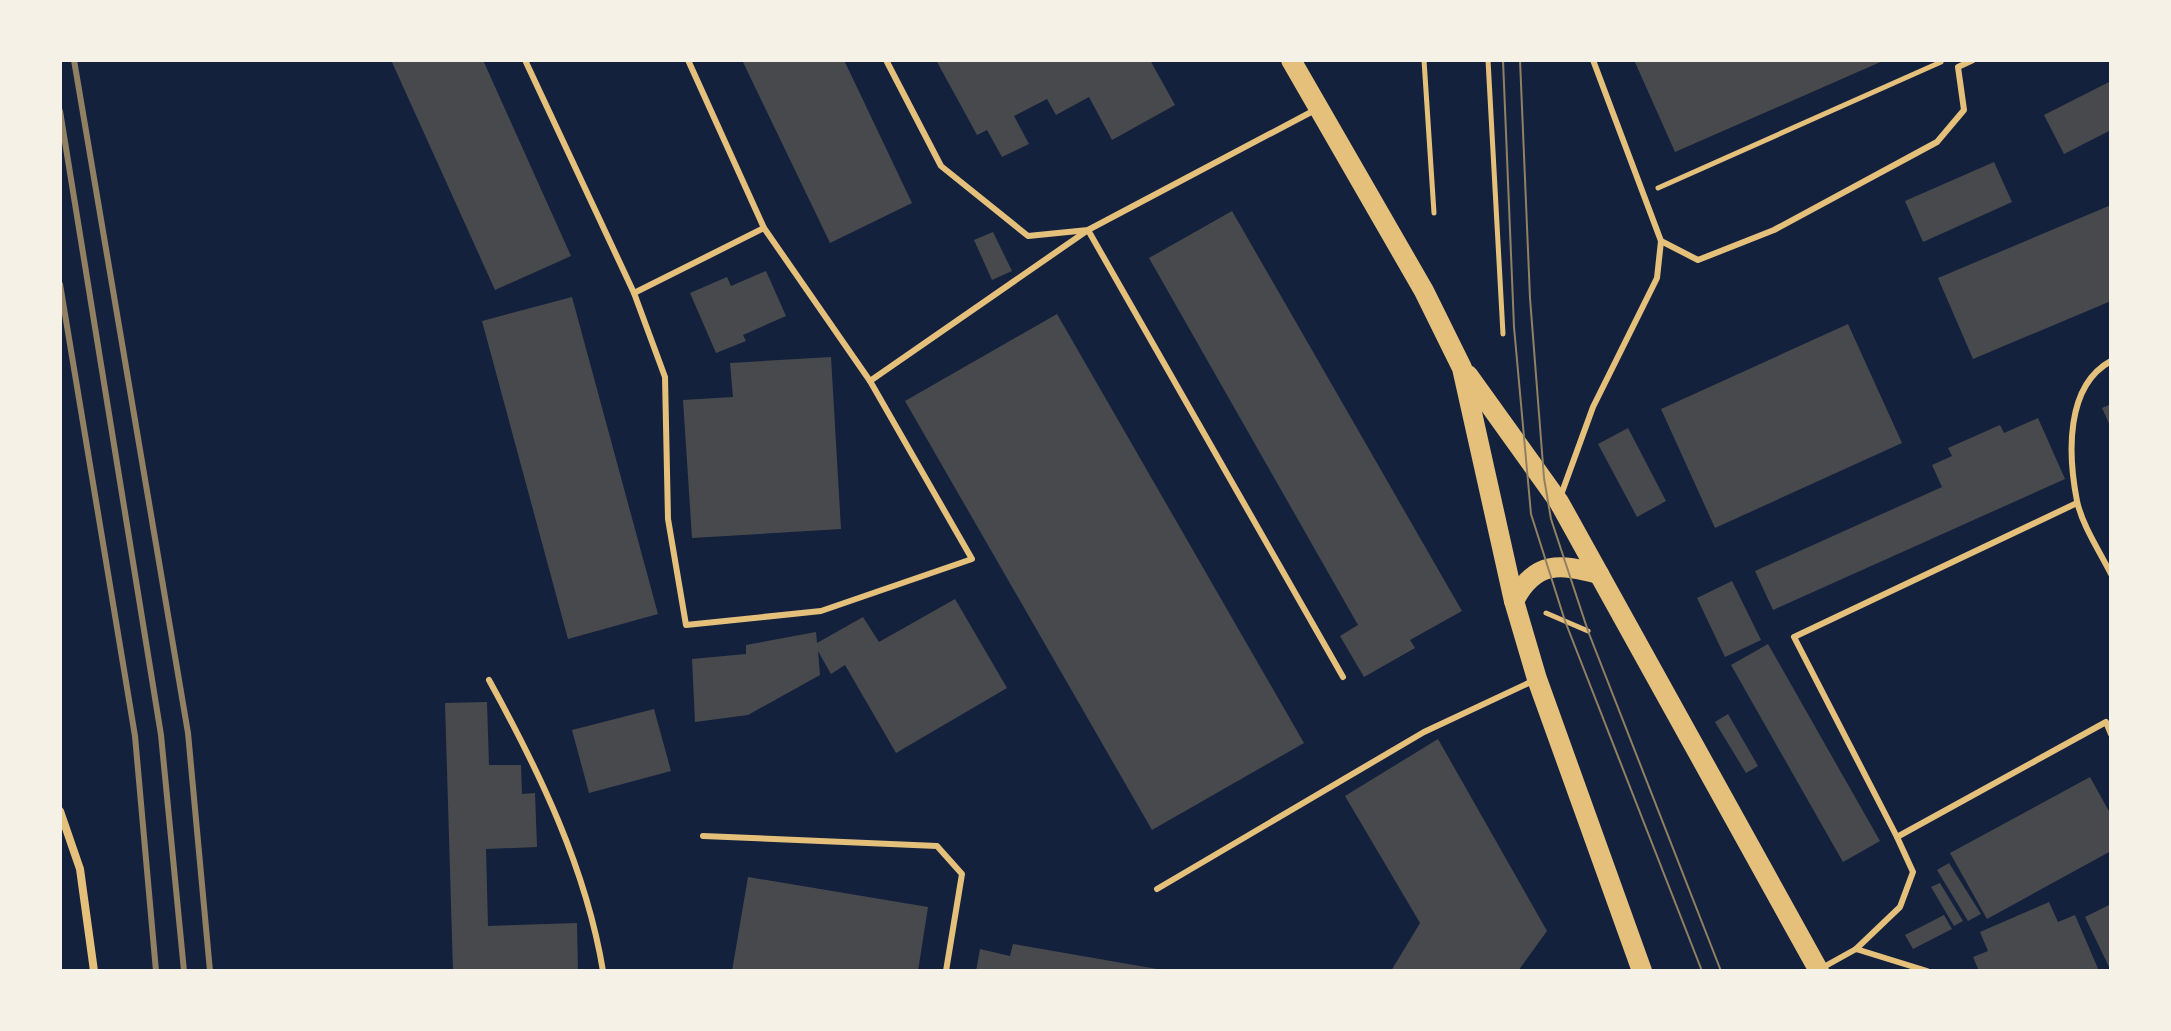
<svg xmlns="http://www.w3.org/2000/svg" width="2171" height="1031" viewBox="0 0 2171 1031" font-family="'Open Sans',sans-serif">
  <rect width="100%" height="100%" fill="#14213d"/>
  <!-- building -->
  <g fill="#48494c">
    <polygon points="391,60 483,60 571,256 495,290"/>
    <polygon points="742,60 844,60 912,203 830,243"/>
    <polygon points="936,60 1150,60 1175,105 1112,140 1089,97 1056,115 1047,99 1014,116 1029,144 1002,157 987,130 977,135"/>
    <polygon points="1634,60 1885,60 1675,152"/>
    <polygon points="2111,81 2111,130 2064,154 2044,115"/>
    <polygon points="1994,162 2012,202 1923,242 1905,201"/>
    <polygon points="2111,205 2111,301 1973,359 1938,278"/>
    <polygon points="1232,211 1462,611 1410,640 1415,648 1364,677 1340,636 1358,625 1149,258"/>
    <polygon points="993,232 1012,271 992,280 974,240"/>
    <polygon points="766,271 786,316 743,335 746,341 716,353 690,293 727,277 731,286"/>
    <polygon points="572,297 658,614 568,639 482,321"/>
    <polygon points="1057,314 1304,743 1152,830 905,401"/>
    <polygon points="1848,324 1902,443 1715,528 1661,409"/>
    <polygon points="831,357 841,529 692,538 683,400 733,397 730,363"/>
    <polygon points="2111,404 2111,428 2102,408"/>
    <polygon points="2038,418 2065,479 1773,610 1755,571 1942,487 1932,465 1952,456 1948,448 2000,425 2004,433"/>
    <polygon points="1628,428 1666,501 1637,517 1598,444"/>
    <polygon points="1732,581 1761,640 1725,657 1697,598"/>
    <polygon points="955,599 1007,688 896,753 845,665 831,674 818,651 820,675 748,715 695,722 692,659 746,654 746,645 816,632 817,643 863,617 879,642"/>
    <polygon points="1768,644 1880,841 1843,862 1731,665"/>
    <polygon points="487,702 489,765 521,765 522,794 535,793 537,847 486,849 488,926 577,923 578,971 453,971 445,703"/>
    <polygon points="654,709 671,771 589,793 572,730"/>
    <polygon points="1728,714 1758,766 1746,773 1715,722"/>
    <polygon points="1438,739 1547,931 1518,971 1391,971 1420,923 1345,796"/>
    <polygon points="2090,777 2111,815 2111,851 1987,919 1950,853"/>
    <polygon points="1949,863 1981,914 1968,921 1937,870"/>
    <polygon points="748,877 928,907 918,971 732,971"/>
    <polygon points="1940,883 1963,921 1954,926 1931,887"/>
    <polygon points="2049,902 2058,922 2075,915 2099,971 1979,971 1973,957 1988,951 1980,932"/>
    <polygon points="2111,904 2111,971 2085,917"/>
    <polygon points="1944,915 1952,929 1913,949 1905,935"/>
    <polygon points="1013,944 1157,969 1157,971 976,971 980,949 1010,956"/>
  </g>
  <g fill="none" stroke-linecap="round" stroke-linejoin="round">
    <!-- path -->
    <g stroke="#e5c07b" stroke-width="5">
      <polyline points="1424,60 1434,213"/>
      <polyline points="1488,60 1503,334"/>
      <polyline points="1658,188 1941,62"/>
      <polyline points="1546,613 1588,631"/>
    </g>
    <!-- service -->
    <g stroke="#e5c07b" stroke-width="6">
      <polyline points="525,60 634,293 665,377 668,519 686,625 821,611 972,559 870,381 1088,230 1343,677"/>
      <polyline points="688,60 764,228 870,381"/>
      <polyline points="886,60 941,166 1028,236 1088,230 1315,110"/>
      <polyline points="1661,241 1698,260 1774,230 1937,142 1964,110 1958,67 1973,60"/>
      <polyline points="634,293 764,228"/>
      <path d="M2111,361C2065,386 2068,455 2077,501C2082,525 2100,552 2111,574"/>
      <polyline points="1561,495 1593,407 1657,278 1661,241 1593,60"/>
      <path d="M489,680C539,771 586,868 603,971"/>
      <polyline points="703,836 937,846 962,874 946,971"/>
      <polyline points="1897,837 1794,637 2077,503"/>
      <polyline points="1157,889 1424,732 1535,680"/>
      <polyline points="1856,949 1900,907 1913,872 1897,837 2106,722 2111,734"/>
      <polyline points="1820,969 1856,949 1927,971"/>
    </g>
    <!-- minor -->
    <polyline stroke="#e5c07b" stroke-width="8" points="60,811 80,869 94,971"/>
    <!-- primary -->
    <g stroke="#e5c07b" stroke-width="20">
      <polyline points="1291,60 1424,291 1462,368 1514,601 1537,679 1642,971"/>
      <polyline points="1468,375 1559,502 1819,971"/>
      <path d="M1514,601C1535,560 1560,564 1599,574"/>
    </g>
    <!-- tram -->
    <g stroke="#918062" stroke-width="2">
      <polyline points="1503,60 1514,327 1531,514 1565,621 1702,971"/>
      <polyline points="1520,60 1530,298 1544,478 1551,519 1588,631 1721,971"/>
    </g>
    <!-- rail -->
    <g stroke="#918062" stroke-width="6">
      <polyline points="74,60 188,733 210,971"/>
      <polyline points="60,111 161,735 184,971"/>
      <polyline points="60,284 135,736 156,971"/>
    </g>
  </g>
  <!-- border -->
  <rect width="2171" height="1031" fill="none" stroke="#f6f1e7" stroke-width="124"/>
</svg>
